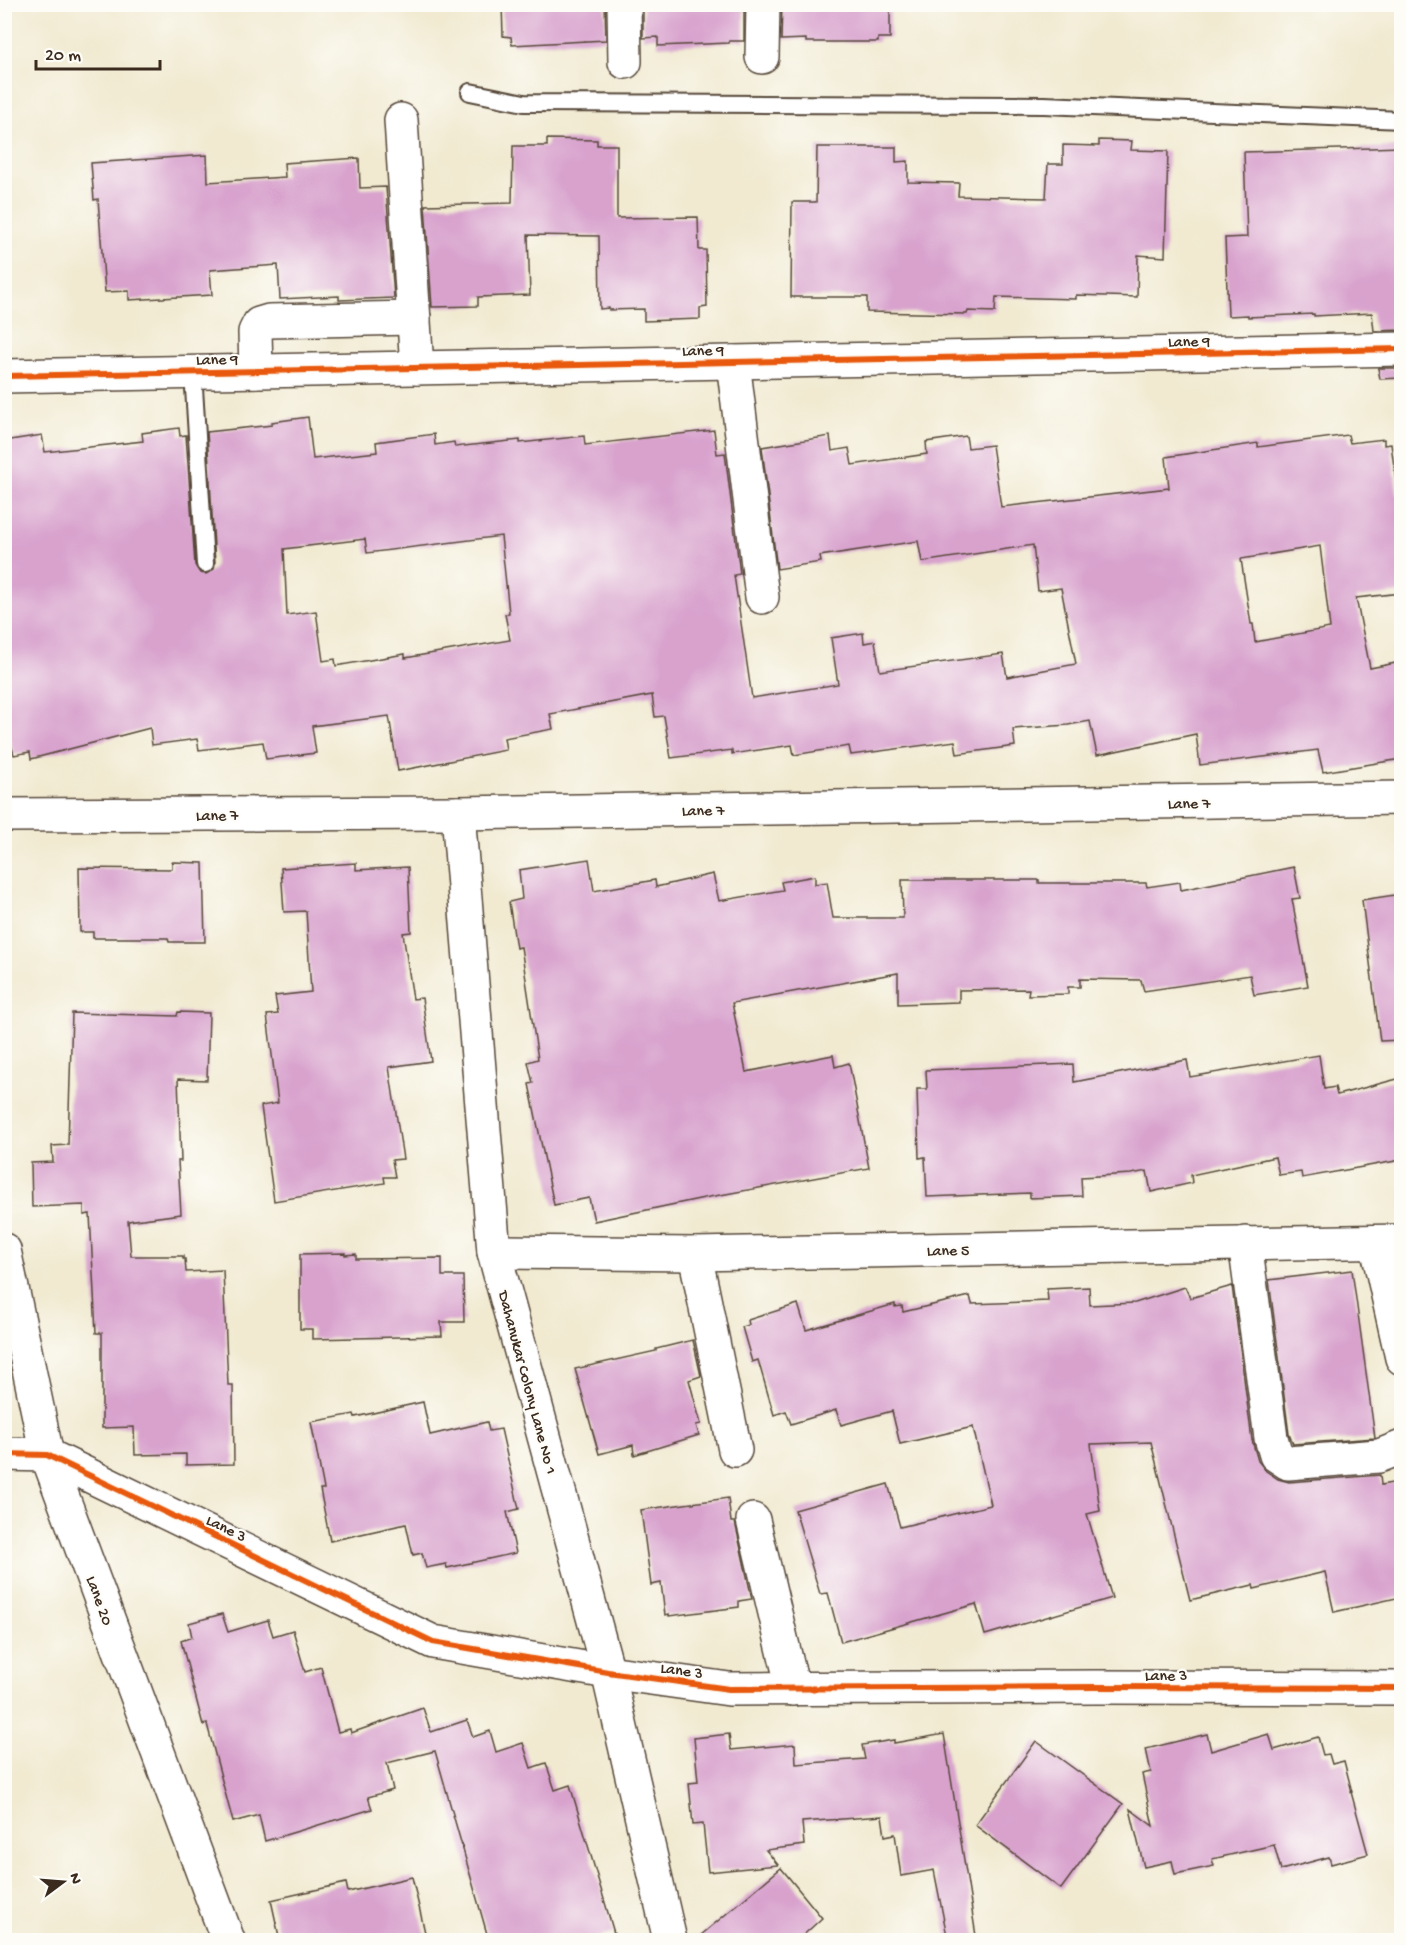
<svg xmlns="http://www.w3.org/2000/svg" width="1406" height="1945" viewBox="0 0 1406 1945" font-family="'Gochi Hand',sans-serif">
  <rect width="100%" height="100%" fill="#fdfcf7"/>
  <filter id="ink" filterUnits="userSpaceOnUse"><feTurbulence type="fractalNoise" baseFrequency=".0167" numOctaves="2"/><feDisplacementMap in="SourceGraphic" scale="12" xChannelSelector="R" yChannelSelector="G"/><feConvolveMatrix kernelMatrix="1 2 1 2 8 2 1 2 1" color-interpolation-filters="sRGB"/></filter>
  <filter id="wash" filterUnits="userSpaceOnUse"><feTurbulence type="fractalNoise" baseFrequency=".008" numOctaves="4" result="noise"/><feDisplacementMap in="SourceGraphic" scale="24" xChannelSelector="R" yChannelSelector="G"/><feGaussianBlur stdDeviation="1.35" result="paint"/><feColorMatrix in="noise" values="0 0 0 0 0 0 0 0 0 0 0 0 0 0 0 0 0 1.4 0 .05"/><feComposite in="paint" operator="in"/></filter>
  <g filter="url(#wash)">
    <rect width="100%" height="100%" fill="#f1ead1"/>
    <g id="blocks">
      <!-- building -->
      <g fill="#d8a2cd" fill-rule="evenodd">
        <polygon points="502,4 605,4 606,40 512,45 511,37 503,36"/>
        <polygon points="643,4 744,4 744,41 729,41 729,43 658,46 658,37 643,38"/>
        <polygon points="782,4 890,4 890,38 878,38 878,42 806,42 806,39 781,40"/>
        <polygon points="547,139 597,140 597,145 617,145 617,218 698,217 699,250 706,250 707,307 700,308 700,319 644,321 644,309 609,310 609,308 600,309 599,236 528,235 530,295 478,297 478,306 432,307 425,205 512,203 513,146 547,146"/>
        <polygon points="1099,140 1132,141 1131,150 1168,151 1165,257 1138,255 1137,297 1076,295 1076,299 996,297 995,312 968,311 967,314 867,312 867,297 791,297 792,202 816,202 817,147 896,147 896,162 908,161 908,182 959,183 958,196 1046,198 1048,164 1063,164 1063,145 1099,146"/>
        <polygon points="1401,147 1401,330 1374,331 1372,313 1314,316 1314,314 1248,317 1248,315 1228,316 1225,238 1247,237 1244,152"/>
        <polygon points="207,155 208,182 285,177 284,163 359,158 360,188 386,187 394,298 339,300 339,296 280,299 278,265 210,270 212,295 129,300 129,291 105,292 98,199 94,200 91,163"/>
        <polygon points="1378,368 1401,368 1401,378 1380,379"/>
        <path d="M308,417L313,459L377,452L376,442L434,434L435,445L454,442L455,447L520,440V443L584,436L585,445L714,430L717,454L725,453L740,574L734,575L752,698L838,684L831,638L863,633L864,643L875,641L880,671L1003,654L1007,677L1076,664L1061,588L1038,591L1033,545L922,562L918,541L820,556L821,562L777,569L762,447L830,436L832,451L849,448L852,465L927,454L926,442L966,436L968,448L992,445L1001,507L1169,488L1166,457L1258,443V447L1348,435L1350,443L1384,439V445L1391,444L1401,520V593L1356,598L1370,668L1401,662V759L1323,772L1318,750L1200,765L1196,734L1097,755L1090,721L1068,725L1013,729L1015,746L957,754L955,741L851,755L849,746L794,755L792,745L732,754V750L671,758L664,716L655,717L652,695L550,714L553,729L504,738L506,750L398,771L389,716L312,726L316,753L266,759L263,742L199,750L197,739L152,745L150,728L31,759L30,752L14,755L4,719V441L42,435L45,452L143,441L142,433L179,428L180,436L186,435L195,565L200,573L206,574L214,569L215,563L207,432L272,425V422ZM501,536L509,613L505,614L510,640L405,658V654L336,666L335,659L323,661L316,611L287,615L284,549L365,539L367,553ZM1320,546L1330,628L1255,642L1253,624H1251L1241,559Z"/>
        <polygon points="589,859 594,891 655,880 656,887 713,874 719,901 783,890 781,882 815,876 815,884 827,882 833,918 903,918 902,880 1039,880 1039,883 1146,883 1147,887 1180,882 1181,890 1294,867 1300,898 1292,899 1308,986 1254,995 1250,975 1144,991 1141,980 1080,979 1080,987 1068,987 1068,994 1028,995 1029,989 959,990 959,1002 898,1004 898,973 732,1003 746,1072 833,1055 835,1067 849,1063 869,1168 704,1198 594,1221 589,1198 554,1205 529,1084 533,1083 528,1062 538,1059 521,947 516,948 509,902 522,899 519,870"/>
        <polygon points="172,862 203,863 205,942 169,942 168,938 93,938 93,932 80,932 79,868 172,869"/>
        <polygon points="356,863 356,870 408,867 411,932 403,933 413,999 422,998 431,1061 389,1067 403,1159 392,1160 395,1177 384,1177 385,1183 274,1201 261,1106 278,1103 267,1015 278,1014 275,996 311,992 306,911 284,912 281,868"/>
        <polygon points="1401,894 1401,1040 1380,1041 1362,900"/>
        <polygon points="178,1012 209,1013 207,1080 178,1079 181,1161 178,1161 181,1214 128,1221 131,1256 183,1256 183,1259 185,1259 186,1272 223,1270 228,1385 233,1385 234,1464 186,1465 186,1454 135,1455 134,1427 102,1428 102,1333 96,1333 90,1214 84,1215 84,1205 32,1207 31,1163 53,1162 52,1146 68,1145 72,1013 177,1016"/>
        <polygon points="1319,1055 1324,1089 1335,1087 1337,1095 1401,1078 1401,1160 1302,1178 1301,1172 1279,1175 1275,1157 1191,1175 1192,1183 1151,1192 1147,1171 1131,1174 1081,1177 1082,1196 1030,1198 1030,1193 927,1197 925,1157 919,1158 917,1089 927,1089 926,1070 1073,1064 1074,1082 1187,1060 1190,1077"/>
        <polygon points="345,1253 345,1255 356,1254 356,1259 442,1258 442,1276 463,1276 464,1322 441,1322 442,1336 312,1339 312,1329 300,1329 300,1254"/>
        <polygon points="1352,1270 1375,1438 1293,1444 1289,1434 1269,1280"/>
        <polygon points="1232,1286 1252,1440 1258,1461 1266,1471 1278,1479 1289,1482 1380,1475 1381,1485 1397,1482 1401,1503 1401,1597 1334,1612 1325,1572 1254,1589 1253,1585 1190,1600 1151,1442 1091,1444 1100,1511 1087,1514 1112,1598 985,1635 976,1604 841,1642 828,1593 820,1594 795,1510 888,1484 900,1527 991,1505 973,1427 900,1444 892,1411 841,1425 836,1410 791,1424 786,1411 774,1415 758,1360 752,1362 742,1327 749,1325 748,1320 798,1304 806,1330 895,1304 895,1307 902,1306 903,1312 970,1296 972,1304 1048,1301 1047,1289 1089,1287 1090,1305 1135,1303 1185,1287 1190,1298"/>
        <polygon points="693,1340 701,1376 689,1380 701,1424 696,1425 699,1435 634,1455 633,1445 599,1454 575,1369 656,1351 656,1349"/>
        <polygon points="423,1402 430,1435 487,1422 489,1431 501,1429 519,1509 507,1512 516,1553 447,1568 446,1564 426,1568 422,1553 413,1555 406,1524 330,1541 320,1489 324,1489 311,1422 354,1414 355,1417"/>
        <polygon points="728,1498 731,1522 735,1522 752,1599 739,1601 739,1607 669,1616 669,1614 665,1615 661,1583 651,1585 641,1510"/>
        <polygon points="222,1614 228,1632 268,1620 273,1636 293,1630 305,1672 321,1667 338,1732 350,1729 351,1733 423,1708 431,1732 467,1720 473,1737 490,1731 496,1752 523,1743 531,1768 546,1763 555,1790 570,1785 614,1933 588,1941 489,1941 435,1751 387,1763 393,1790 368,1797 372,1809 265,1841 259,1815 233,1822 207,1724 203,1725 181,1641 192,1637 189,1623"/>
        <polygon points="729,1734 731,1750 795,1744 796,1764 865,1759 862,1745 894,1740 894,1743 944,1734 976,1936 948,1941 934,1870 901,1876 895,1834 885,1836 882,1816 802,1822 804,1845 766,1850 778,1865 708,1872 703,1824 693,1825 689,1783 698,1782 694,1738"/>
        <polygon points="1207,1734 1211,1751 1269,1734 1274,1750 1318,1737 1323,1755 1329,1754 1332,1764 1344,1761 1352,1792 1351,1792 1368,1854 1331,1864 1329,1857 1281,1870 1274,1845 1212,1859 1214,1866 1175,1874 1172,1861 1144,1867 1130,1809 1153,1826 1142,1774 1151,1772 1146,1749"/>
        <polygon points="1036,1741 1123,1804 1061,1889 975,1825"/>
        <polygon points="781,1868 822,1918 797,1941 694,1941"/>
        <polygon points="412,1877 427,1941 280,1941 271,1900 346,1883 348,1892"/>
      </g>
    </g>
  </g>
  <g filter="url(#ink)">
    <use href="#blocks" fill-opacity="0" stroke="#564739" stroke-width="1.5"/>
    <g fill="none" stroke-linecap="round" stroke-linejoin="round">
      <!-- lane casing -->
      <g stroke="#564739" stroke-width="20">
        <g id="lane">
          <polyline points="470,92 524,103 1044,105 1402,120"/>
          <polyline points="193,372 205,564"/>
        </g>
      </g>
      <!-- street casing -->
      <g stroke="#564739" stroke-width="36">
        <g id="street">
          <polyline points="624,4 625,62"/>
          <polyline points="762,57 763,4"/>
          <polyline points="401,120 417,368"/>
          <polyline points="733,362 762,597"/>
          <polyline points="256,371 255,332 259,324 269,321 414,318"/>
          <polyline points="4,376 1402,349"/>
          <polyline points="458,813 494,1252 608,1672 670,1940"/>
          <polyline points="4,815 458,813 1402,798"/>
          <polyline points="1376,1242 1402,1358"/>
          <polyline points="1245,1243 1271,1438 1276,1455 1288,1463 1379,1456 1402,1447"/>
          <polyline points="4,1250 47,1455 228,1940"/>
          <polyline points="494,1252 695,1254 1402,1241"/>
          <polyline points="695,1254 735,1450"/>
          <polyline points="4,1454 47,1455 433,1642 608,1672 729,1689 1096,1687 1402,1688"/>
          <polyline points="753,1520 793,1689"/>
        </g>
      </g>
      <!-- lane -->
      <use href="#lane" stroke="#fff" stroke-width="16"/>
      <!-- street -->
      <use href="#street" stroke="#fff" stroke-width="33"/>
      <!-- cycleway casing -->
      <g stroke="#fdfcf7" stroke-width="10">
        <g id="cycleway">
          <polyline points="4,376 1402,349"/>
          <polyline points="4,1454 47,1455 433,1642 608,1672 729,1689 1096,1687 1402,1688"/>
        </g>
      </g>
      <!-- cycleway -->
      <use href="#cycleway" stroke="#e8590c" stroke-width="6"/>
    </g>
  </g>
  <g text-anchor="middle" stroke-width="4.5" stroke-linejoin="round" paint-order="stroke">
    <!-- street labels -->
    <g font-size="16" fill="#3b2a1e" stroke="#fdfcf7">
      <text transform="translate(1189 340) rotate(-1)" y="6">Lane 9</text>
      <text transform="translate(703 349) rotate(-1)" y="6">Lane 9</text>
      <text transform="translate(217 358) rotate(-1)" y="6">Lane 9</text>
      <text transform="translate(1189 802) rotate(-1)" y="6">Lane 7</text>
      <text transform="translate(703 809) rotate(-1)" y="6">Lane 7</text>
      <text x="217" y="820">Lane 7</text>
      <text transform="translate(948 1249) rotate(-1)" y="6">Lane 5</text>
      <text transform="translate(529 1382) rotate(75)" y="6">Dahanukar Colony Lane No 1</text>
      <text transform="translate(227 1527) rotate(26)" y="6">Lane 3</text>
      <text transform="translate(101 1600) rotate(70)" y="6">Lane 20</text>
      <text transform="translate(682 1669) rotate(8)" y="6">Lane 3</text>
      <text x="1166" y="1680">Lane 3</text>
    </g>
  </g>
  <!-- margin -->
  <rect width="1406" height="1945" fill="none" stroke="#fdfcf7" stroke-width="24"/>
  <!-- north arrow -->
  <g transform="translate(63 1882) rotate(74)" stroke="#fdfcf7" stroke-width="4.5" paint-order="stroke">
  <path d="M0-4.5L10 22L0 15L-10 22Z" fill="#3b2a1e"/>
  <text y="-9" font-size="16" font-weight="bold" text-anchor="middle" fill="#3b2a1e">N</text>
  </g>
  <!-- scale -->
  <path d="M36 60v9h124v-9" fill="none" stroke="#3b2a1e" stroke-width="3"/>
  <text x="45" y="60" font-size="18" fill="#3b2a1e" stroke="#fdfcf7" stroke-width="4.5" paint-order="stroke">20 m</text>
</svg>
